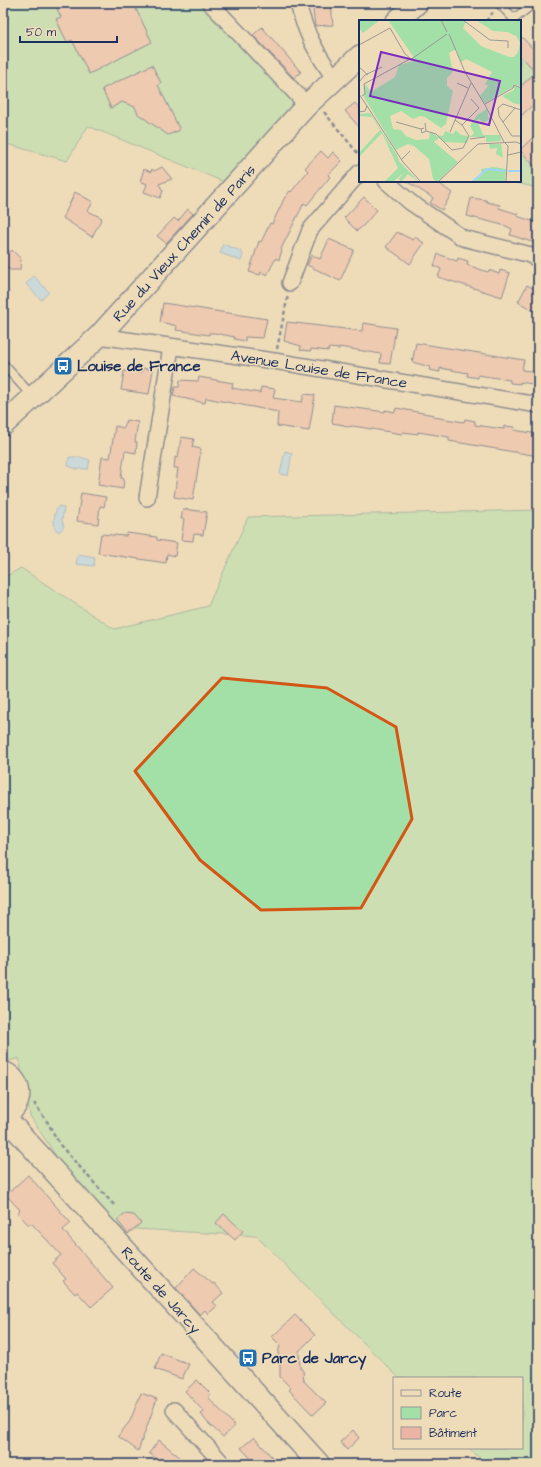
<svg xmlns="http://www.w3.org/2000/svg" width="541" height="1467" viewBox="0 0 541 1467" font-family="'Architects Daughter',sans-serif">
  <rect width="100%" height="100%" fill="#eedcb9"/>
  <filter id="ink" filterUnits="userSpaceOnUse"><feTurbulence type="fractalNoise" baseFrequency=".025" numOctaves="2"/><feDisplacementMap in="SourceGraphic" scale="8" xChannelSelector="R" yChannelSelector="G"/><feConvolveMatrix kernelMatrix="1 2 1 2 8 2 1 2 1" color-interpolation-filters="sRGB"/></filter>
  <g filter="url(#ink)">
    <!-- built -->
    <polygon fill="#edd0b3" points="522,37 538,54 538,159 533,164 520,150 520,87 536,72 520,38"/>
    <!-- green -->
    <g fill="#a2e0a8" stroke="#5e8883">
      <polygon points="3,3 200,3 296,106 229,184 88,126 67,161 3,143"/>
      <polygon points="520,55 536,72 520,87"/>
      <polygon points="520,150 533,164 538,159 538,188 507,181 520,181"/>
      <polygon points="538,510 538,1464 486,1464 469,1448 522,1448 522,1378 399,1378 256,1236 102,1227 30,1116 19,1058 3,1063 3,578 21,568 114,629 208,606 248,517"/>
    </g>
    <!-- water -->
    <g fill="#9fd4fe" stroke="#6a92be">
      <polygon points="223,244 241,251 243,255 241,261 220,253"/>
      <polygon points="34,276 49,292 41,300 26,284"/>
      <polygon points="285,451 292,453 288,476 280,474"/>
      <polygon points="69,457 80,457 90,460 88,469 77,469 68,466"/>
      <path d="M59,506L64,508L62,520L64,527L59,532L55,529C53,522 54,511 59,506Z"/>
      <polygon points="78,554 95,557 94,566 76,564"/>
    </g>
    <!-- building -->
    <g fill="#ecb4a4" stroke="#1b2f5e">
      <polygon points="69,3 133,3 152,42 89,74 72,40 67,42 56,19 61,17 57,9"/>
      <polygon points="312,3 331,3 333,25 315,26"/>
      <polygon points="262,27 301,72 294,78 253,35"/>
      <polygon points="520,35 538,54 538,100 520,117 520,87 536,72 520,55"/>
      <polygon points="152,65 161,83 158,85 180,130 168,135 138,114 135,107 122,102 111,108 102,89"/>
      <polygon points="355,103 360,109 360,128 345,111"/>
      <polygon points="538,132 538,170 520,150"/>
      <polygon points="321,151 328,158 333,152 342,161 328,175 330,177 307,205 304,203 281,249 282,250 279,260 276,258 267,275 261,272 260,275 249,272 259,241 261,242 270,223 272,224 285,197 290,191 291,192 308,171 305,168"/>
      <polygon points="162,167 172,179 159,184 163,191 160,198 144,192 147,184 140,181 144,169 151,172 152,169 154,171"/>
      <polygon points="406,181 436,181 452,193 442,210 430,203 433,198"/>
      <polygon points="75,192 93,202 88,211 102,218 92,237 63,218"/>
      <polygon points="364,197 377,210 364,225 357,231 344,218"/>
      <polygon points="471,198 486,200 487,202 500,205 499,208 518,214 517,216 538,223 538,244 510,235 512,229 506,226 467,216"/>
      <polygon points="188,209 193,214 166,243 157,236 174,218 178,221"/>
      <polygon points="397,232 413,240 415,237 424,243 410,264 386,247"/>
      <polygon points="329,239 354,250 340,281 307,265 312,255 320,259"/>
      <polygon points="3,245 10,252 12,250 21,259 20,270 10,270 8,268 3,273"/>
      <polygon points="438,254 457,261 458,258 468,261 467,265 488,272 489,270 499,274 500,270 510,273 502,297 438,277 441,269 434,266"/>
      <polygon points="527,285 538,291 538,313 518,302"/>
      <polygon points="163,303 267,319 263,338 245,337 245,341 234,339 235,337 214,333 209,333 209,335 176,330 177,326 160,322"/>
      <polygon points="287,322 362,331 363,323 396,328 390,364 380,363 381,354 339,347 339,349 329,348 328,351 311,349 311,351 300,350 301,346 284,341"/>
      <polygon points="416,343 524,360 522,370 538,372 538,385 520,382 520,384 510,383 510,380 478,375 478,378 467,376 468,373 440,368 440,372 429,370 430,367 412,362"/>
      <polygon points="142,368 153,370 149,394 121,390 124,371 142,372"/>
      <polygon points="199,377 233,383 232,388 260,393 261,387 275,389 273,398 302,402 304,394 315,395 309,431 277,426 278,412 206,398 205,403 173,396 175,387 179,387 180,380 198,381"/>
      <polygon points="334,405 385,412 385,410 395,412 396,408 434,415 434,417 464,422 465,419 475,421 475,425 504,429 504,426 515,427 514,430 538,434 538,456 449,441 449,437 418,432 418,434 403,432 402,434 353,426 346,427 344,425 332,423"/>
      <polygon points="126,420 138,422 135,442 137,442 136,453 125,451 121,478 124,478 123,489 98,485 102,457 110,458 115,426 124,428"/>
      <polygon points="181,437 194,439 192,447 201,449 193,500 174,497 178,468 174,468 175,457 178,458"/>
      <polygon points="81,493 106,497 104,507 100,506 98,524 77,521"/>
      <polygon points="183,509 207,512 203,535 194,534 193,541 181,540 184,519 181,519"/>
      <polygon points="127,533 157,537 157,540 177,543 175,556 167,554 166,563 98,553 101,534 126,536"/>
      <polygon points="28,1175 71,1223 63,1230 113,1288 91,1307 77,1292 75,1294 63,1281 66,1279 52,1263 61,1255 31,1223 29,1225 17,1213 20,1210 6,1195"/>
      <polygon points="124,1214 134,1215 141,1223 128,1234 117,1220"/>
      <polygon points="224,1214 243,1231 235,1240 216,1223"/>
      <polygon points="194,1268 213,1284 214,1283 223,1293 213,1302 217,1306 208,1314 205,1310 200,1315 176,1288"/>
      <polygon points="295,1315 315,1335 299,1351 300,1367 303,1371 304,1381 326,1403 313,1415 289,1390 291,1388 280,1377 280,1359 278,1354 280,1345 272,1337"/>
      <polygon points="161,1353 189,1364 182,1379 155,1369"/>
      <polygon points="197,1380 211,1394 208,1397 235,1426 223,1437 207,1422 201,1414 204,1412 185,1391"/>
      <polygon points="141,1393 157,1399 138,1451 118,1436 130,1421"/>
      <polygon points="353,1430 359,1438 347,1450 340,1442"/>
      <polygon points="254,1437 278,1464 256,1464 241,1448"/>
      <polygon points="159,1440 188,1464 163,1464 149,1453"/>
    </g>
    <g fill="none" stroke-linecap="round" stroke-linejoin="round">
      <!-- lane casing -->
      <g stroke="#1b2f5e" stroke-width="11">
        <g id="lane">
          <polyline points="499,3 514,19 534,3"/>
          <polyline points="3,364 33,397"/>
        </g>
      </g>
      <!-- street casing -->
      <g stroke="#1b2f5e" stroke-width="18">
        <g id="street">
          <polyline points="210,3 307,105"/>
          <path d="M298,3C305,33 317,54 335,79"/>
          <polyline points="386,181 410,202 463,238 527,254 538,259"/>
          <polyline points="290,283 310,230 360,172"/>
          <polyline points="99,336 274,361 538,405"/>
          <polyline points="147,498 171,347"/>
          <polyline points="174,1410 223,1464"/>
        </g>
      </g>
      <!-- secondary casing -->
      <g stroke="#1b2f5e" stroke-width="24">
        <g id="secondary">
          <polyline points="397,21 417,3"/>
          <polyline points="3,425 99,336 307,105 360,56"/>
          <path d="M3,1072C24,1081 24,1107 3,1116"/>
          <polyline points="4,1116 319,1464"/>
        </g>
      </g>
      <!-- path -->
      <g stroke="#1b2f5e" stroke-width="2.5" stroke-dasharray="4 3" stroke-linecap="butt">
        <polyline points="486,21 494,11"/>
        <polyline points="324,112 360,156"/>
        <polyline points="277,349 288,295"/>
        <polyline points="34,1103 48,1123 60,1145 115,1206"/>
      </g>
      <!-- lane -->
      <use href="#lane" stroke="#eedcb9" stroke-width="8"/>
      <!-- street -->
      <use href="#street" stroke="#eedcb9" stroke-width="15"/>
      <!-- secondary -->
      <use href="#secondary" stroke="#eedcb9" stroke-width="21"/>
    </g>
  </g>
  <!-- marked area -->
  <path d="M0 0H541V1467H0ZM222,678L327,688L396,727L412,819L361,908L261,910L200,860L135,771Z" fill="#eedcb9" fill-opacity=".55" fill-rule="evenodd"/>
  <path fill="none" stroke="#d45514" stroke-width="3" stroke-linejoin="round" d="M222,678L327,688L396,727L412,819L361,908L261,910L200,860L135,771Z"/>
  <!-- icons -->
  <defs>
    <g id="bus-square" transform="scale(1)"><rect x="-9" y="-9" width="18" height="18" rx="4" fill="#1f6fb2" stroke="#eedcb9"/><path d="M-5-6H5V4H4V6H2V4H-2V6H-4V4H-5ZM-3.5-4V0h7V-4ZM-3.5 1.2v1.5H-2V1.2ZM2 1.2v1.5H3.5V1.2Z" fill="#fff"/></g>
  </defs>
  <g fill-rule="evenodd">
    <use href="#bus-square" x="63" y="366"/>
    <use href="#bus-square" x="248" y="1358"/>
  </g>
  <g text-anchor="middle" stroke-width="3" stroke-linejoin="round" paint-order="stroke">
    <!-- street labels -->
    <g font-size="15" fill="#1b2f5e" stroke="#eedcb9">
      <text transform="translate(184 243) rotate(-48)" y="5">Rue du Vieux Chemin de Paris</text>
      <text transform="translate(319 369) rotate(9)" y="5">Avenue Louise de France</text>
      <text transform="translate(161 1290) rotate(48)" y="5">Route de Jarcy</text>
    </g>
    <!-- poi labels -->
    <g font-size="15" font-weight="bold" fill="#1b2f5e" stroke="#eedcb9" text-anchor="start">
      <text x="77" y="371">Louise de France</text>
      <text x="262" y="1363">Parc de Jarcy</text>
    </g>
  </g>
  <!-- overview -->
  <g transform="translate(359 20)">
    <rect width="162" height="162" fill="#eedcb9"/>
    <path d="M0,0H21L4,13L0,8ZM29,0H103L107,2L104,8L122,26L150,37H155L159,32L161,23L157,16L148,12L134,11L117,0H162V67L155,64L154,67L126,83L121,76L129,66L126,64L133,52L107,39L102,42L97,29L90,33L94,52L88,58V66L94,71L87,104L82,108L66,97L61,96L54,99L42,91L31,96L34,109L42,110L47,116L57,120L70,119L71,112L75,114L80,118L75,122L99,142L78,162L74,159L70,139L55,126L49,124L37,130L5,77L6,64L12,72L36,57L40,45L55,41L54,36ZM155,65L162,68V85L154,83L143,76L155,70ZM128,89L130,100L124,103L120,99L117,101L119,102L124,115H141L142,121L127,122V117H111L115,113L111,106L118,95ZM11,93L38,135L40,141L60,162L49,154L42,162L40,159L44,153L34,162H25L39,148L23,113L0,137V133L21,110L13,97L0,96V94ZM97,110L102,115L109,116L108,123L85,122L79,115L84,116L86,111L94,114ZM130,124H142L144,138L137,134L138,128L131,129ZM134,147L147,149L146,162H114L123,155L122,149Z" fill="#a2e0a8"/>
    <path fill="none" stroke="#9fd4fe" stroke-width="2" d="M149,151H162M113,162L128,149L146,151"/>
    <path fill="none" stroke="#9a9795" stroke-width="1" d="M82,0L88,12M104,0L131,20L149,21V28M90,14L106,52L126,85L145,122M0,25L31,8L46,34L51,38M54,38L51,40L88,14M0,47L9,55M0,62L6,55L23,47M98,63L109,68M0,74L8,86L6,91L0,92M3,76L6,74L5,64L51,39M126,84L154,68L155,65L162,68M8,86L44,142L62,162M162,90L144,84L139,88L140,96L153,116H162M37,102L62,109M144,102L156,88M103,105L120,88L112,79M65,108L62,109L63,113L67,111L66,103M67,111L77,114L93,130L104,128L110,116L103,105L96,100M91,112L112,63M111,119L126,117M145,122L149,126L147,162M149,135L162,132M42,140L51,131M79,162L119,124L157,122L162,124"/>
    <path fill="#7b2cbf" fill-opacity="0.15" stroke="#7b2cbf" stroke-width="2" d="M22,32L141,61L130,105L11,76Z"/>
    <rect width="162" height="162" fill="none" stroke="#1b2f5e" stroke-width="2"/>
  </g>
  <!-- margin -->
  <rect width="541" height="1467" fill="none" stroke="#eedcb9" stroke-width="16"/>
  <rect x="8" y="8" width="525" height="1451" fill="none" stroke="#1b2f5e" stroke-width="1.5" filter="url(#ink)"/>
  <!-- legend -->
  <rect x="393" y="1377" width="130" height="72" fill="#eedcb9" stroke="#9a9795"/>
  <rect x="401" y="1390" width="20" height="6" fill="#eedcb9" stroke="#9a9795"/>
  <text x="429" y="1397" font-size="12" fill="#1b2f5e">Route</text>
  <rect x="401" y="1407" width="20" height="12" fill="#a2e0a8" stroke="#9a9795"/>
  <text x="429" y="1417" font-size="12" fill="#1b2f5e">Parc</text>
  <rect x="401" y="1427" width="20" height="12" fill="#ecb4a4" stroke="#9a9795"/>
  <text x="429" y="1437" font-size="12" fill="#1b2f5e">Bâtiment</text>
  <!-- scale -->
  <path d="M20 36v6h97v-6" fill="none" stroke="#1b2f5e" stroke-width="2"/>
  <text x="26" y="36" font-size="12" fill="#1b2f5e" stroke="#eedcb9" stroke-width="3" paint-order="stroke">50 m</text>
</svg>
